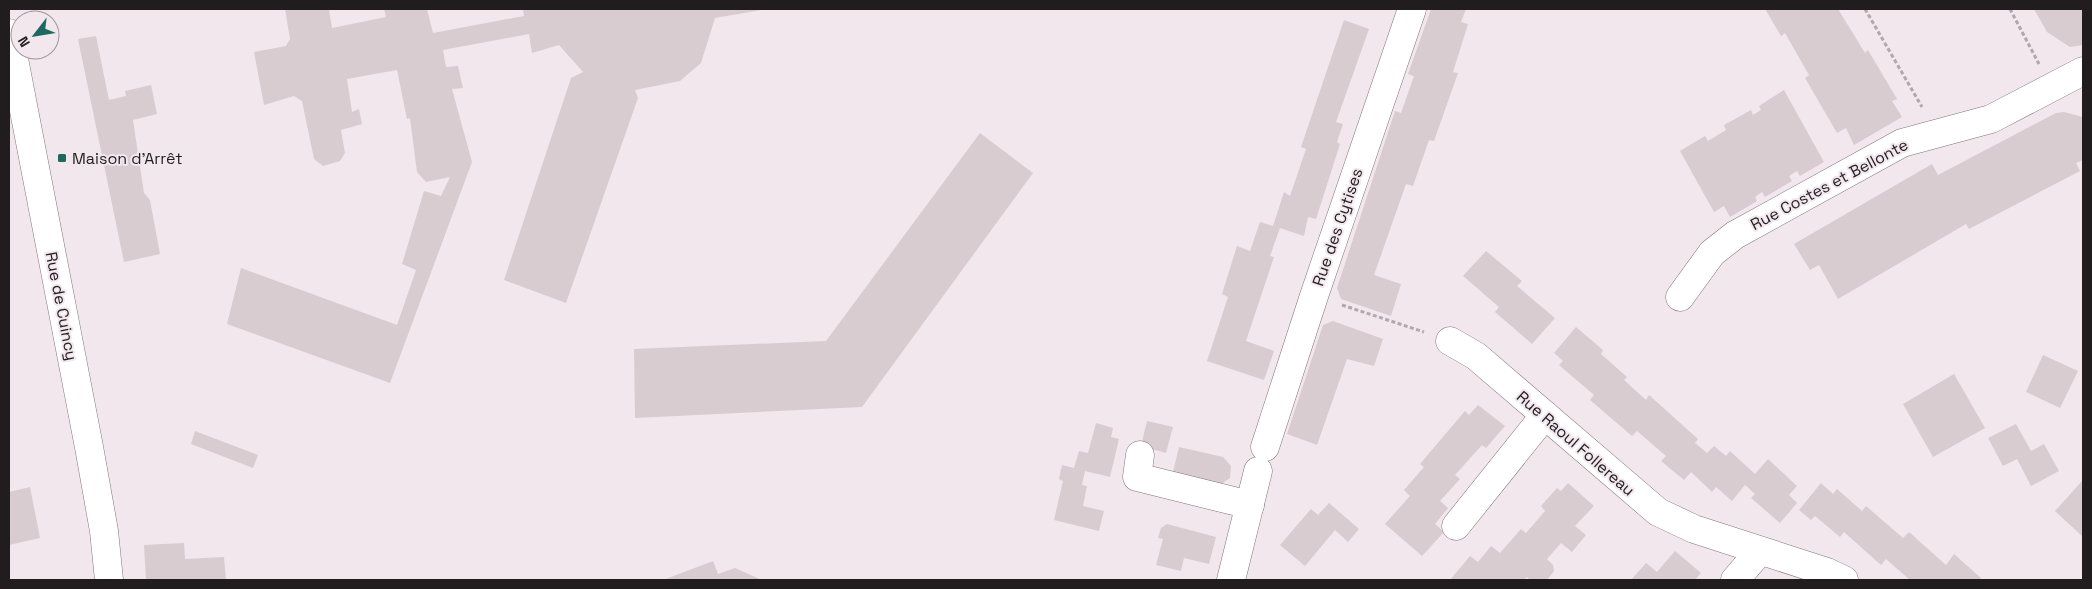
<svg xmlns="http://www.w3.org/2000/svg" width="2092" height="589" viewBox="0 0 2092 589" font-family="'Space Grotesk',sans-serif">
  <rect width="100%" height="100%" fill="#f2e7ec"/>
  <!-- building -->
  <g fill="#d8ccd1">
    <polygon points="285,9 329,9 332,28 386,17 384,9 427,9 433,33 524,16 523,9 761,10 715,18 701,63 680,81 635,90 638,98 566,303 504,280 571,78 583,72 559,45 532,53 529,34 443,50 446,67 458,66 463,88 452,89 472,162 390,383 227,324 241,268 397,325 416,270 402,264 424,191 441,196 450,177 426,182 417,172 410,118 407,119 397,70 347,79 352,112 359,109 362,124 341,130 345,153 340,161 323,166 314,159 302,101 294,96 264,105 254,52 286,46 290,39"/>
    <polygon points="1431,9 1466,9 1461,22 1468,24 1453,72 1458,73 1434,141 1429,140 1413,186 1406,184 1374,275 1401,284 1391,316 1341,299 1337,288 1395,111 1401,113 1414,76 1408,74"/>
    <polygon points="1765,9 1838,9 1865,53 1868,50 1897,99 1892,101 1902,117 1854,145 1846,128 1837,133 1805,78 1809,75 1785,33 1781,36"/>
    <polygon points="2034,9 2083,9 2083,45 2070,47 2047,32"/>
    <polygon points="1344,20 1369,29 1336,122 1343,124 1337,142 1340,144 1316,219 1308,217 1304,236 1280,228 1270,256 1274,257 1246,341 1274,351 1264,380 1207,361 1228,297 1222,294 1237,246 1250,251 1260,222 1273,226 1284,192 1290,196 1306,149 1301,147"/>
    <polygon points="96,36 109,100 126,96 125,91 151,85 157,114 133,120 144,193 150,200 160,254 124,262 78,39"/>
    <polygon points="1784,90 1824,162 1800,176 1797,171 1789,176 1792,181 1765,197 1762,192 1755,197 1757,201 1730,217 1724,206 1714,212 1680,151 1705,136 1708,141 1726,130 1724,125 1751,110 1753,115 1761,110 1759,106"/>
    <polygon points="2064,112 2083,117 2083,160 2076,163 2080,171 1969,229 1966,224 1838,299 1819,265 1810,270 1794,244 1932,164 1938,175 2056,113"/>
    <polygon points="980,133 1033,173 862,407 635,418 634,349 826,341"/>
    <polygon points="1486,251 1522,281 1517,286 1555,318 1532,344 1495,312 1499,307 1463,276"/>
    <polygon points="1333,321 1383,339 1374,366 1347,359 1317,445 1287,434 1323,325"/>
    <polygon points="1576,327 1603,350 1601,354 1627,377 1624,380 1646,400 1649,395 1698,439 1695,443 1707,453 1714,446 1726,456 1730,451 1755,474 1768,459 1797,486 1789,495 1797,503 1780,523 1751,498 1755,494 1745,485 1732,501 1716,487 1712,492 1691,472 1684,480 1661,461 1666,456 1637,431 1632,436 1590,400 1594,395 1559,365 1563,361 1554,353"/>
    <polygon points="2043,355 2078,371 2060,408 2026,392"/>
    <polygon points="1954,374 1985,428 1933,457 1903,404"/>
    <polygon points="1478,405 1505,426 1486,448 1482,445 1455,475 1460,479 1440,501 1448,508 1435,524 1444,532 1422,556 1385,524 1410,496 1404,490 1424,467 1420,464 1465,411 1469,415"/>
    <polygon points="1147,421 1173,427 1166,453 1141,446"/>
    <polygon points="1096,423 1113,428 1111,437 1119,439 1110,477 1085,471 1082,485 1087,486 1083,506 1104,511 1099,531 1054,520 1063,481 1059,479 1062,465 1074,468 1079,451 1088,453"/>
    <polygon points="2016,424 2031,451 2044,444 2059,471 2031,486 2017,459 2003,466 1988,438"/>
    <polygon points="195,431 258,455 253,468 191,444"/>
    <polygon points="1179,447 1223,457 1231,466 1230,478 1218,486 1172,476"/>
    <polygon points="2083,480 2083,537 2055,511"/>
    <polygon points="1568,483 1594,506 1575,526 1586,535 1572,552 1561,543 1547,559 1553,565 1554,571 1547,580 1530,580 1527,577 1524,580 1450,580 1470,556 1478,562 1491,546 1500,553 1521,529 1526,533 1545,511 1541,506 1557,488 1561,491"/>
    <polygon points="1821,483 1833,494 1837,489 1862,511 1866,506 1903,538 1909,532 1946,565 1954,554 1981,578 1979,580 1910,580 1886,559 1881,565 1844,532 1840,537 1815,516 1811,520 1799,510"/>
    <polygon points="30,487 40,538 9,545 9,492"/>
    <polygon points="1329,503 1359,529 1348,542 1335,530 1305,566 1280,545 1311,509 1318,515"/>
    <polygon points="1167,524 1216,537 1209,564 1184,558 1181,571 1156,565 1163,539 1158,538 1161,528"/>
    <polygon points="184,543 185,559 224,557 226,580 146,580 144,545"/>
    <polygon points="1675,551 1701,573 1695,580 1631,580 1646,563 1657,572"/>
    <polygon points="713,561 718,574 735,568 762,580 663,580"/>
  </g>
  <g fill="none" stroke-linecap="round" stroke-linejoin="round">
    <!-- minor casing -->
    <g stroke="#80757a" stroke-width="29">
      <g id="minor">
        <polyline points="9,33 89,447 104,531 109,580"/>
        <polyline points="1680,297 1712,253 1735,235 1902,143 1991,119 2083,71"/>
        <polyline points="1450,341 1476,356 1658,512 1694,529 1827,572 1844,580"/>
        <polyline points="1265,447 1314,296 1412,9"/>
        <polyline points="1140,455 1137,477 1250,505"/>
        <polyline points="1456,526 1545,415"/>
        <polyline points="1231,580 1258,471"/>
        <polyline points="1735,580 1760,551"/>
      </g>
    </g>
    <!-- path -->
    <g stroke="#b1a8ac" stroke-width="3" stroke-dasharray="4 2.5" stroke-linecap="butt">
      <polyline points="1865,9 1922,107"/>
      <polyline points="2010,9 2039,64"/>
      <polyline points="1342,305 1424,332"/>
    </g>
    <!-- minor -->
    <use href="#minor" stroke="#fff" stroke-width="28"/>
  </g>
  <!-- markers -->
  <rect fill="#1d6860" stroke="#f2e7ec" stroke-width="2" x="57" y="153" width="10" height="10" rx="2.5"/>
  <g text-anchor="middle" stroke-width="4" stroke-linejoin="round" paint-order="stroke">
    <!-- poi labels -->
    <g font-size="16" fill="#211d1e" stroke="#f2e7ec" text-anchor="start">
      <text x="72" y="164">Maison d'Arrêt</text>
    </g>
    <!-- street labels -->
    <g font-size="16" fill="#211d1e" stroke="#f2e7ec">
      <text transform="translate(1829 184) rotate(-28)" y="6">Rue Costes et Bellonte</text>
      <text transform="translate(1337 227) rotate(-71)" y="6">Rue des Cytises</text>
      <text transform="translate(62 306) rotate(79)" y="6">Rue de Cuincy</text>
      <text transform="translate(1576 443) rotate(41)" y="6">Rue Raoul Follereau</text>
    </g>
  </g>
  <!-- border -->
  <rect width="2092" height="589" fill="none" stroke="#211d1e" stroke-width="20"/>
  <!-- north arrow -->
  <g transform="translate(35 35) rotate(239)"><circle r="24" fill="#f2e7ec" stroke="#9e969a"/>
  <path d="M0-4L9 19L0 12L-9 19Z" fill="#1d6860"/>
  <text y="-8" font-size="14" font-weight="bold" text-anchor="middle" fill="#211d1e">N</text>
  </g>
</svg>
